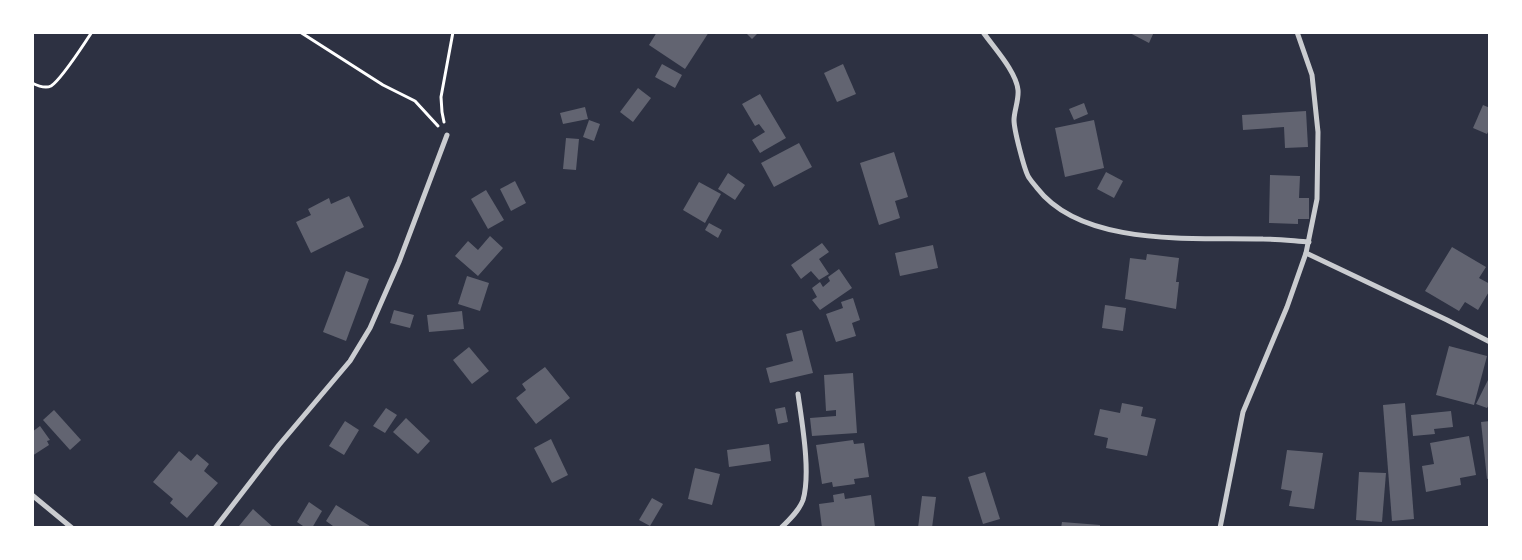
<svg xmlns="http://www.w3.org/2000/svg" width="1522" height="560" viewBox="0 0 1522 560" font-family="Ubuntu,sans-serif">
  <rect width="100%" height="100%" fill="#2d3142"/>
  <!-- building -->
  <g fill="#626471">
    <polygon points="657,32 709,32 685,69 649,45"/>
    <polygon points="745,32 759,32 752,39"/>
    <polygon points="1128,32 1154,32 1149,43"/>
    <polygon points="662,64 682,75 675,88 655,77"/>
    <polygon points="843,64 856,94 837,102 824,73"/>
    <polygon points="638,88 651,98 633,122 620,112"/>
    <polygon points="760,94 786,138 760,153 752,140 765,132 759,124 755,126 742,104"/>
    <polygon points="1084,103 1088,114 1074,120 1069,109"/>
    <polygon points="1483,105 1490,108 1490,128 1487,134 1473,128"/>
    <polygon points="585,107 588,119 563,124 560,113"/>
    <polygon points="1306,111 1308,147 1285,148 1284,127 1243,130 1242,115"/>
    <polygon points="589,120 600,124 594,141 583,137"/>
    <polygon points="1094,120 1104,168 1065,177 1055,128"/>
    <polygon points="566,138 579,139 576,170 563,169"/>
    <polygon points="799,143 812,167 774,187 761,163"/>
    <polygon points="894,152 908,197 895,201 900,218 879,225 860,163"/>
    <polygon points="1106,172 1123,181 1114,198 1097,189"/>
    <polygon points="728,173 745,185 735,200 718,189"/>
    <polygon points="1270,175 1300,176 1299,198 1309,198 1309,219 1298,219 1298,224 1269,223"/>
    <polygon points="515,181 526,203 511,211 500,189"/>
    <polygon points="699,182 721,194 705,223 683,210"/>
    <polygon points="486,190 504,220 488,229 471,199"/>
    <polygon points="349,196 364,227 311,253 296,222 311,215 308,209 329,198 331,204"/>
    <polygon points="709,223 722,230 718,238 705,230"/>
    <polygon points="490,236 503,248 478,276 455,256 468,241 478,250"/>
    <polygon points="822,243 829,252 819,259 829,274 819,280 811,271 801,279 791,265"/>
    <polygon points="933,245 938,268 900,276 895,253"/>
    <polygon points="1452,247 1486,267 1479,278 1490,284 1490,290 1478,310 1465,302 1459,311 1425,291"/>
    <polygon points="1147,254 1179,258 1176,282 1179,282 1176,309 1125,299 1130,258 1146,260"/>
    <polygon points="839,269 852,288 820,310 812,300 817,297 812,288 820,282 823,287 830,281 828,277"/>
    <polygon points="346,271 369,279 346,341 323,332"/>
    <polygon points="467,276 489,283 480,311 458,304"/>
    <polygon points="853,298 860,320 852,323 856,336 836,342 826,314 843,308 841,302"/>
    <polygon points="1105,305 1126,308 1123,331 1102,328"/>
    <polygon points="394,310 414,315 410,328 390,323"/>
    <polygon points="462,311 464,329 429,332 427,315"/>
    <polygon points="802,330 813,373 770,383 766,368 793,361 786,334"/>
    <polygon points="1449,346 1487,356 1474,405 1436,395"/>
    <polygon points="469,347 489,371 472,384 453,360"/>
    <polygon points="545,367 570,398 536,424 516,398 526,390 522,384"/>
    <polygon points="853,373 857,433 812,436 810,418 836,416 836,410 826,411 824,375"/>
    <polygon points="1490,376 1490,403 1487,408 1476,404"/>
    <polygon points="1122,403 1143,407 1141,416 1156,419 1147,456 1106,448 1108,438 1094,435 1100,409 1120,413"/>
    <polygon points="1405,403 1414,519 1392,521 1383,405"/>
    <polygon points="785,407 788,422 778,424 775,409"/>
    <polygon points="386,408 397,415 385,433 373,426"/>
    <polygon points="54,410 81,440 70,450 43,420"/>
    <polygon points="1451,411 1453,427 1434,429 1435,434 1413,436 1411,415"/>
    <polygon points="406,418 430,441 418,454 393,432"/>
    <polygon points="345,421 359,430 344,455 329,446"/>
    <polygon points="1490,421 1490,478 1487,479 1481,422"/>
    <polygon points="40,426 50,440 47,441 49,445 32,456 32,432"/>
    <polygon points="1469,436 1476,475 1460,478 1461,485 1426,492 1422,466 1434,464 1430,443"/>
    <polygon points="551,439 568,475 552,483 534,448"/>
    <polygon points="853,440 854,444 864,443 869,477 854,479 855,484 833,487 832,482 822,484 816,445"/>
    <polygon points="769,444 771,461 729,467 727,450"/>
    <polygon points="1287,450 1323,453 1314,509 1289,506 1292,491 1281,489"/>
    <polygon points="179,451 191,461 197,454 209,464 204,471 218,483 187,518 170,503 173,499 153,482"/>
    <polygon points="695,468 720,474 712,505 688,499"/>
    <polygon points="985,472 1000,519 983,524 968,477"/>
    <polygon points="1359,472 1386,473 1382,522 1356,520"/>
    <polygon points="844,493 845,499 871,495 875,527 822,528 819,504 834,502 833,495"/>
    <polygon points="922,496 936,497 932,528 918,528"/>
    <polygon points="652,498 663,504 650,526 639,520"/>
    <polygon points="309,502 322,511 312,528 306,528 297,522"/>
    <polygon points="336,505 373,528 332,528 333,526 326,521"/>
    <polygon points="253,509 274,528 241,528 239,526"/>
    <polygon points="1062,522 1100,525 1100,528 1061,528"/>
  </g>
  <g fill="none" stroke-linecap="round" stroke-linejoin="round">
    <!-- path -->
    <g stroke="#fff" stroke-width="3">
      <polyline points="300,32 383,85 415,101 438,126"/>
      <path d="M32,83C38,86 45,89 51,86C62,79 83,45 92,32"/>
      <polyline points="444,122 442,112 441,97 453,32"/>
    </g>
    <!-- minor -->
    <g stroke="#caccd0" stroke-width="5">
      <path d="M983,32C994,48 1016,71 1018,90C1019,100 1014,111 1014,120C1014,130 1024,168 1028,176C1030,180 1034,184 1037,188C1083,248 1196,237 1263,239C1278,239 1294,241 1309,242"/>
      <polyline points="1306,253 1447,320 1490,342"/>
      <polyline points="32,495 72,528"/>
      <polyline points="215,528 279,445 350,361 370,328 399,262 447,135"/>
      <path d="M781,528C789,520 799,511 803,500C811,473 802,423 798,394"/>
      <polyline points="1220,528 1243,412 1287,307 1306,253 1317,199 1318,132 1312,75 1297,32"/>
    </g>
  </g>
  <!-- border -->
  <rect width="1522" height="560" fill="none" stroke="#ffffff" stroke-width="68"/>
</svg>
